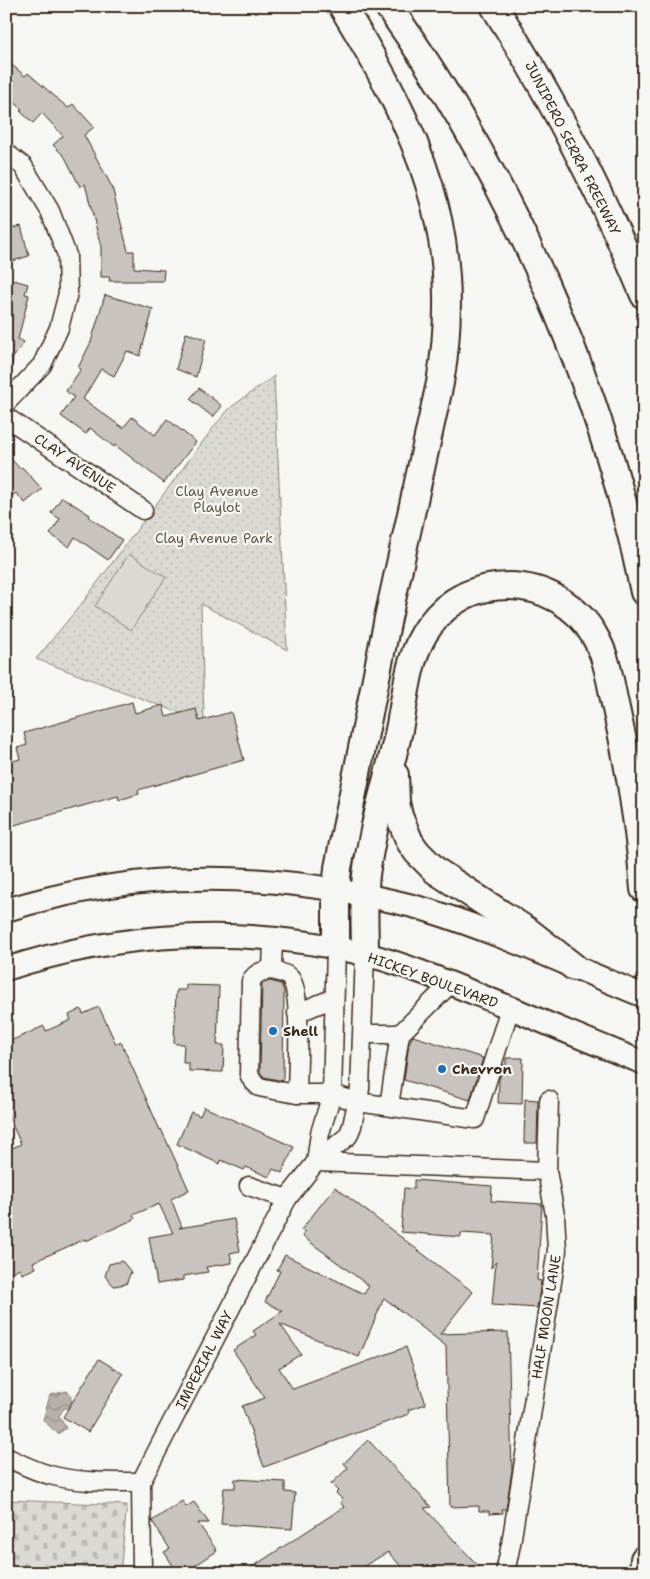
<svg xmlns="http://www.w3.org/2000/svg" width="650" height="1579" viewBox="0 0 650 1579" font-family="'Shantell Sans',sans-serif">
  <defs>
    <pattern id="cemetery-stones" width="16" height="16" patternUnits="userSpaceOnUse" patternTransform="scale(1.25)"><rect width="16" height="16" fill="#dad9d3"/><path d="M2 7V4a2 2 0 0 1 4 0v3zM10 15v-3a2 2 0 0 1 4 0v3z" fill="#bcbab5"/></pattern>
    <pattern id="park-dots" width="8" height="8" patternUnits="userSpaceOnUse" patternTransform="scale(1.25)"><rect width="8" height="8" fill="#dad9d3"/><path d="M2 2h.1M6 6h.1" fill="none" stroke="#bcbab5" stroke-width="1.8" stroke-linecap="round"/></pattern>
    <pattern id="water-waves" width="16" height="10" patternUnits="userSpaceOnUse" patternTransform="scale(1.25)"><rect width="16" height="10" fill="#b6b0a9"/><path d="M0 5q4-4 8 0t8 0" fill="none" stroke="#958f89"/></pattern>
  </defs>
  <rect width="100%" height="100%" fill="#f6f6f2"/>
  <filter id="ink" filterUnits="userSpaceOnUse"><feTurbulence type="fractalNoise" baseFrequency=".02" numOctaves="2"/><feDisplacementMap in="SourceGraphic" scale="10" xChannelSelector="R" yChannelSelector="G"/><feConvolveMatrix kernelMatrix="1 2 1 2 8 2 1 2 1" color-interpolation-filters="sRGB"/></filter>
  <g filter="url(#ink)">
    <!-- cemetery -->
    <polygon fill="url(#cemetery-stones)" stroke="#8a8278" points="6,1500 127,1505 120,1573 6,1573"/>
    <!-- park -->
    <polygon fill="url(#park-dots)" stroke="#8a8278" points="274,376 287,650 201,604 204,722 36,659 83,602 216,424 230,408"/>
    <!-- garden -->
    <polygon fill="#dad9d3" stroke="#8a8278" points="129,554 166,577 131,630 95,606"/>
    <!-- water -->
    <polygon fill="url(#water-waves)" stroke="#857a71" points="67,1391 72,1396 70,1398 72,1401 68,1409 64,1408 59,1416 66,1428 58,1434 43,1420 50,1395"/>
    <!-- building -->
    <g fill="#c8c3be" stroke="#3b2a1e">
      <polygon points="6,60 25,76 28,73 68,108 73,104 94,127 84,135 112,187 128,251 134,251 134,268 164,270 163,281 109,281 110,277 101,277 101,247 85,184 80,187 65,157 53,145 63,136 42,113 33,123 20,111 22,109 6,95"/>
      <polygon points="21,226 29,256 6,263 6,230"/>
      <polygon points="6,278 28,284 25,294 29,295 18,339 24,342 13,358 12,365 9,365 6,369"/>
      <polygon points="105,295 153,309 140,356 127,351 114,376 101,369 83,399 123,428 132,417 155,435 167,419 196,442 164,483 115,445 114,447 90,428 86,434 61,416 74,397 66,391 81,369 78,368 91,342"/>
      <polygon points="186,333 206,339 196,377 176,369"/>
      <polygon points="199,388 222,406 213,417 190,399"/>
      <polygon points="6,453 20,469 22,467 42,489 25,503 16,493 6,501"/>
      <polygon points="62,497 90,515 89,517 122,540 108,560 75,537 69,547 50,534 60,519 51,513"/>
      <polygon points="132,702 135,713 163,705 166,717 196,709 199,721 231,712 244,760 138,790 139,794 119,800 118,796 11,826 6,808 6,777 10,776 7,763 20,759 17,748 27,745 24,733"/>
      <polygon points="270,981 281,984 284,991 283,1081 264,1077 260,1072 262,984"/>
      <polygon points="186,985 219,986 217,1045 224,1045 223,1072 189,1071 189,1063 183,1063 184,1044 176,1044 174,1042 176,992 177,992 177,990 186,990"/>
      <polygon points="99,1007 116,1044 121,1042 160,1130 161,1129 189,1190 171,1199 182,1227 179,1228 234,1219 240,1251 230,1253 232,1263 206,1267 208,1272 183,1276 183,1280 157,1284 149,1237 173,1233 159,1204 133,1215 135,1219 128,1222 86,1241 85,1239 33,1262 36,1268 22,1274 20,1268 6,1275 6,1151 21,1144 6,1111 6,1043 44,1026 46,1031 71,1020 69,1015 81,1009 83,1014"/>
      <polygon points="413,1036 483,1058 470,1100 404,1080 409,1043"/>
      <polygon points="506,1058 523,1058 522,1104 498,1103 499,1080 503,1065 506,1065"/>
      <polygon points="525,1099 538,1100 537,1143 524,1143"/>
      <polygon points="204,1107 294,1147 282,1173 273,1169 269,1177 246,1167 244,1170 221,1160 220,1164 177,1144 191,1112 200,1116"/>
      <polygon points="414,1180 492,1186 491,1201 542,1204 537,1280 541,1281 537,1308 492,1305 496,1262 491,1268 494,1235 461,1233 461,1237 401,1232 404,1188 414,1189"/>
      <polygon points="335,1187 473,1292 440,1334 508,1332 512,1470 506,1509 502,1509 503,1513 489,1514 489,1511 479,1511 479,1506 450,1507 446,1346 384,1298 359,1357 280,1324 301,1354 279,1368 293,1389 406,1347 426,1404 408,1410 409,1414 264,1467 242,1406 265,1398 233,1350 256,1335 253,1331 283,1311 265,1302 280,1271 277,1270 285,1255 364,1294 369,1286 302,1236 305,1232 301,1230"/>
      <polygon points="122,1261 131,1272 126,1284 114,1286 105,1276 109,1264"/>
      <polygon points="99,1359 123,1374 88,1432 63,1417"/>
      <polygon points="368,1440 431,1507 424,1508 485,1573 407,1573 388,1552 364,1566 368,1573 243,1573 344,1507 340,1502 343,1500 336,1493 338,1491 331,1484 348,1468 344,1463"/>
      <polygon points="235,1479 285,1482 285,1492 295,1493 292,1529 221,1524 224,1488 235,1488"/>
      <polygon points="182,1501 186,1507 194,1502 209,1523 198,1523 217,1551 184,1573 178,1573 164,1552 170,1549 152,1521"/>
    </g>
    <g fill="none" stroke-linecap="round" stroke-linejoin="round">
      <!-- minor casing -->
      <g stroke="#3b2a1e" stroke-width="21">
        <g id="minor">
          <polyline points="6,153 23,166 50,211 67,255 68,293 59,328 42,365 6,403"/>
          <polyline points="6,417 143,510"/>
          <path d="M273,939L272,970C262,971 256,972 251,981L249,1074L252,1080L259,1087L274,1090L297,1094H332L358,1102L475,1119L510,1008"/>
          <path d="M272,970C278,972 286,973 290,978C303,993 297,1071 297,1094"/>
          <polyline points="297,1013 334,998"/>
          <polyline points="363,1034 400,1034"/>
          <polyline points="389,1106 400,1034 450,984"/>
          <polyline points="316,1162 547,1171 555,1215 557,1250 511,1544 505,1573"/>
          <polyline points="316,1162 320,1133 332,1094 336,948"/>
          <polyline points="547,1171 549,1100"/>
          <polyline points="249,1186 287,1199"/>
          <path d="M6,1457C21,1464 34,1471 50,1475C79,1483 111,1482 141,1482"/>
          <polyline points="142,1573 141,1482 287,1199 316,1162 348,1136 352,1126 360,1089 365,954"/>
        </g>
      </g>
      <!-- major casing -->
      <g stroke="#3b2a1e" stroke-width="26">
        <g id="major">
          <path d="M6,910C124,874 232,870 353,893C379,898 405,903 430,911C503,934 573,967 644,996"/>
          <path d="M6,969C122,931 246,925 365,954C415,967 463,989 511,1008C555,1027 599,1045 644,1063"/>
        </g>
      </g>
      <!-- highway casing -->
      <g stroke="#3b2a1e" stroke-width="30">
        <g id="highway">
          <path d="M388,6C509,176 603,387 644,592"/>
          <path d="M494,6C552,98 602,194 644,295"/>
          <polyline points="395,775 396,802 399,816 410,842 417,852 436,871 528,931 574,967"/>
          <path d="M336,948V890L338,868L388,618L440,383C466,233 418,131 342,6"/>
          <path d="M365,954C365,928 363,901 366,875C372,829 386,784 397,739C406,702 406,656 430,625C449,599 477,586 509,586C543,586 577,605 594,635C607,656 610,681 615,704C629,765 639,826 644,889"/>
          <polyline points="643,1573 644,1559"/>
        </g>
      </g>
      <!-- minor -->
      <use href="#minor" stroke="#f6f6f2" stroke-width="18"/>
      <!-- major -->
      <use href="#major" stroke="#f6f6f2" stroke-width="22"/>
      <!-- highway -->
      <use href="#highway" stroke="#f6f6f2" stroke-width="26"/>
    </g>
  </g>
  <!-- markers -->
  <g fill="#1f6fb2" stroke="#f6f6f2" stroke-width="2">
    <circle cx="273" cy="1031" r="5"/>
    <circle cx="442" cy="1069" r="5"/>
  </g>
  <g text-anchor="middle" stroke-width="4.5" stroke-linejoin="round" paint-order="stroke">
    <!-- street labels -->
    <g font-size="14" fill="#3b2a1e" stroke="#f6f6f2">
      <text transform="translate(573 148) rotate(63)" y="5">JUNIPERO SERRA FREEWAY</text>
      <text transform="translate(75 463) rotate(34)" y="5">CLAY AVENUE</text>
      <text transform="translate(433 980) rotate(20)" y="5">HICKEY BOULEVARD</text>
      <text transform="translate(546 1317) rotate(-81)" y="5">HALF MOON LANE</text>
      <text transform="translate(204 1360) rotate(-63)" y="5">IMPERIAL WAY</text>
    </g>
    <!-- park labels -->
    <g font-size="14" fill="#63564b" stroke="#f6f6f2">
      <text x="217" y="496">Clay Avenue<tspan x="217" dy="16">Playlot</tspan></text>
      <text x="214" y="543">Clay Avenue Park</text>
    </g>
    <!-- poi labels -->
    <g font-size="14" font-weight="bold" fill="#3b2a1e" stroke="#f6f6f2" text-anchor="start">
      <text x="283" y="1036">Shell</text>
      <text x="452" y="1074">Chevron</text>
    </g>
  </g>
  <!-- margin -->
  <rect width="650" height="1579" fill="none" stroke="#f6f6f2" stroke-width="25"/>
  <rect x="12" y="12" width="625" height="1554" fill="none" stroke="#3b2a1e" stroke-width="2" filter="url(#ink)"/>
</svg>
